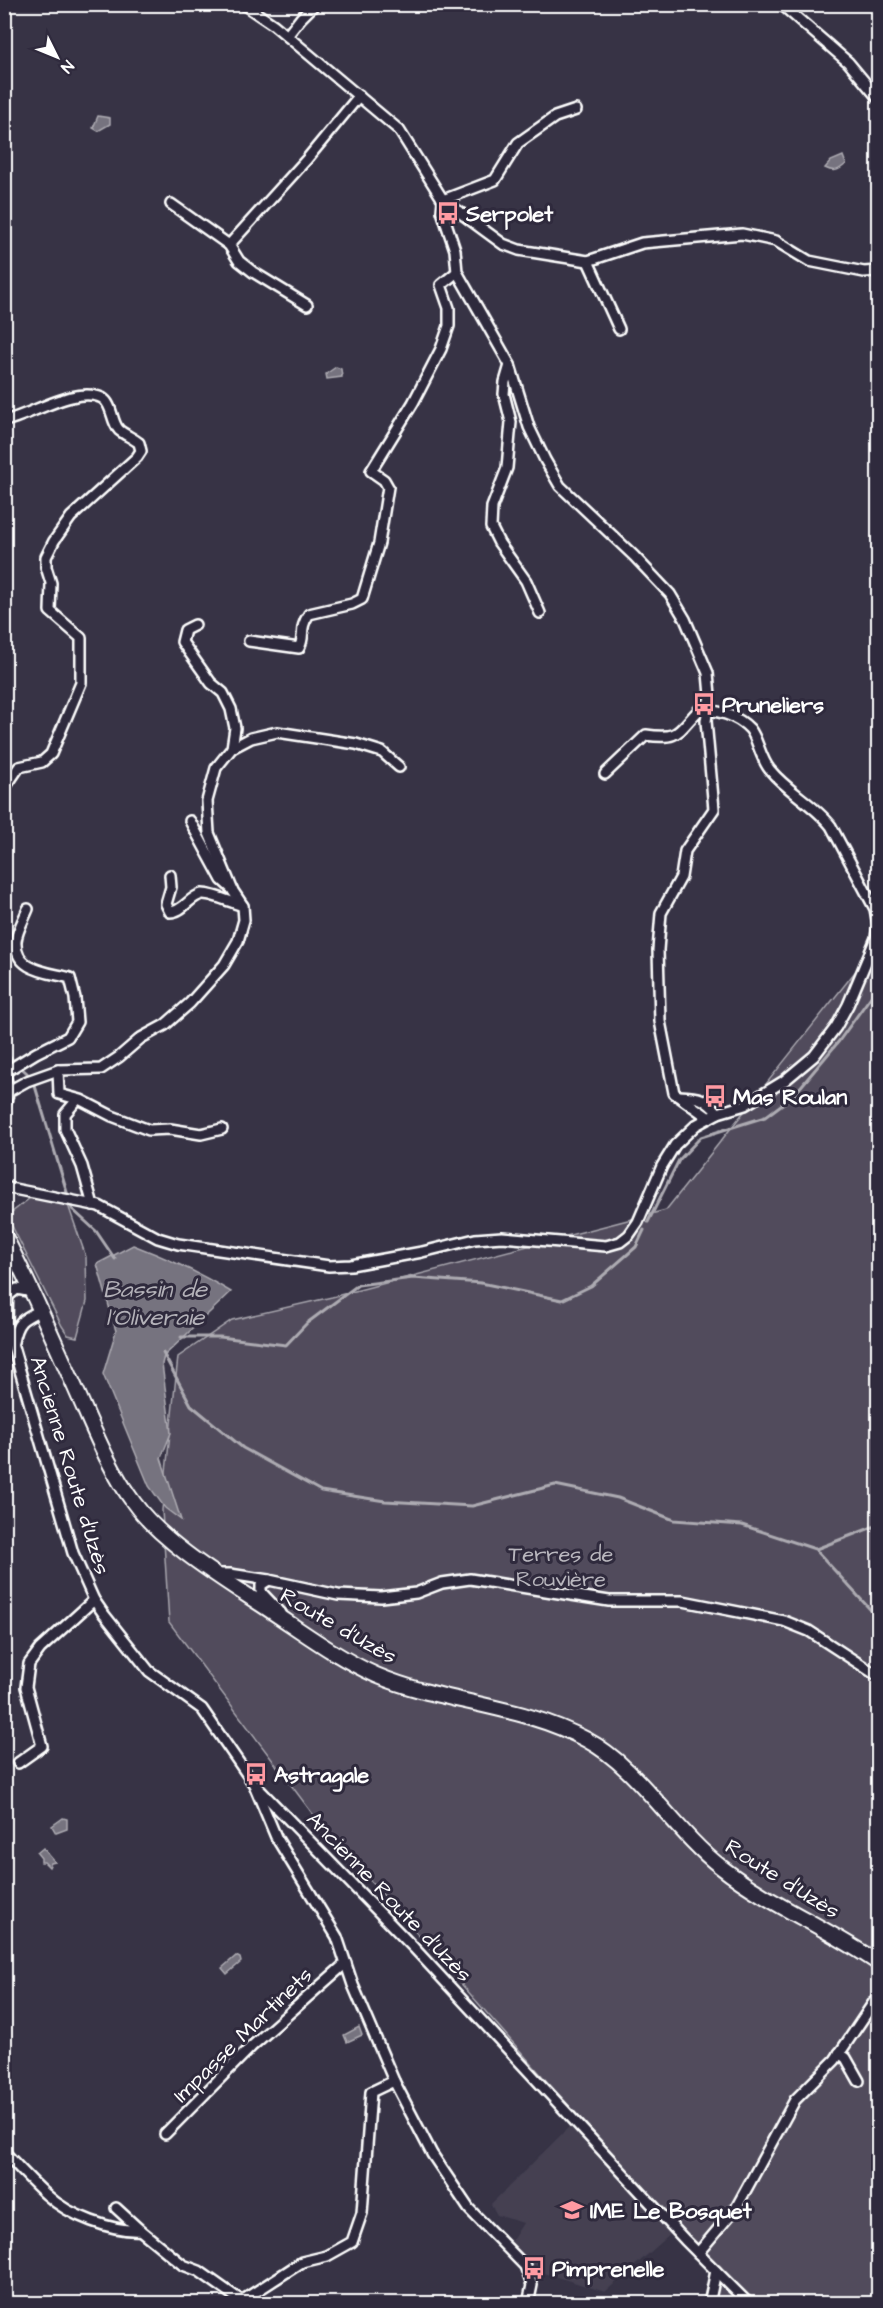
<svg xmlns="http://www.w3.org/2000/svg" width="883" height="2308" viewBox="0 0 883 2308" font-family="'Architects Daughter',sans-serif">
  <rect width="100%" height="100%" fill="#373345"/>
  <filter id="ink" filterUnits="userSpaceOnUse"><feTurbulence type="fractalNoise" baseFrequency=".0167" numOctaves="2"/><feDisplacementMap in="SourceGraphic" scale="12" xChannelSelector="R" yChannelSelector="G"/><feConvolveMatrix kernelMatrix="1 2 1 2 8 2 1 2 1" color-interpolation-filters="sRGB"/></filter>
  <g filter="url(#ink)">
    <!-- built -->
    <polygon fill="#444051" points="570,2126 672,2233 605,2292 541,2272 511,2242 523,2223 497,2215 491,2204"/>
    <!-- green -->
    <g fill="#514c5c" stroke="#a8a6ae" stroke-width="1.5">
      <polygon points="878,943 878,2303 750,2303 551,2086 318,1821 169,1622 162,1510 178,1357 232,1320 332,1297 666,1210"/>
      <polygon points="34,1195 67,1202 86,1257 87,1301 77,1337 68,1335 62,1326 7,1216"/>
      <polygon points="719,2282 739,2303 715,2303"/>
    </g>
    <!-- water -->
    <g fill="#76737f" stroke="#adabb2" stroke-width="1.5">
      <polygon points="98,116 110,118 110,124 98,131 93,128"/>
      <path d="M843,156L846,164C839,170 835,173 825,168L831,161Z"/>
      <polygon points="336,367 341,369 342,377 327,379 326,374"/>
      <path d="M133,1245C167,1258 200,1273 231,1292L164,1356L162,1364L171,1433L161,1458L181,1520L165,1508L149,1486L103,1374L116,1331L97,1264Z"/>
      <polygon points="63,1818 67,1819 67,1829 56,1833 52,1826"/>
      <polygon points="43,1848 55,1862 51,1863 49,1867 44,1862 41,1862 41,1858 37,1853"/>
      <polygon points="236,1956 240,1958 241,1962 227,1974 222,1968"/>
      <polygon points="359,2027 362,2035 347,2042 344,2035"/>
    </g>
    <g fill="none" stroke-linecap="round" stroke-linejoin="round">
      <!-- stream -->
      <g stroke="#adabb2" stroke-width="3">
        <polyline points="4,1052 27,1073 35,1086 72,1209 96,1231 115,1259"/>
        <polyline points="648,1222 679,1160 701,1137 765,1117 793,1096 839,1041 872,995 878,992"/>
        <polyline points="181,1337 220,1337 286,1345 307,1323 358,1285 413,1278 481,1283 562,1300 591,1286 636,1247 644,1230"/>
        <polyline points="163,1353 191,1405 243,1448 321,1491 385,1501 472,1506 555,1485 618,1498 674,1520 742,1525 815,1549 878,1618"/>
        <polyline points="816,1549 878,1525"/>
      </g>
      <!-- minor casing -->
      <g stroke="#fff" stroke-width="14">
        <g id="minor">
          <polyline points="243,4 274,25 399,130 443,200 442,211 455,250 457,272 510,365 529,427 545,460 560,486 634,556 670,594 685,619 708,673 710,695 706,721 714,809 685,851 681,877 661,913 658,950 660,1021 674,1093 709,1118"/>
          <polyline points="781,4 848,62 878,98"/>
          <polyline points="287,36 301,18 315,4"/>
          <polyline points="443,200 503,244 519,250 588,261 642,243 742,234 776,241 809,261 864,272 878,271"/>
          <polyline points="443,200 495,180 518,143 555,117 576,110"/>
          <polyline points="171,204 229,245 307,159 359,96"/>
          <polyline points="229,245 239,261 253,272 307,305"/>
          <polyline points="588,261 619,329"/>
          <polyline points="510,365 505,382 504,394 511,422 507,468 492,507 491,527 499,543 526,581 540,613"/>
          <path d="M4,421C30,416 76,385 102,398C113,404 111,422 119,430C125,435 133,438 139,443L141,451L137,457L71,517L54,541L46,557V567L51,583L50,611L81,638V683L51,754L42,762L19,767L4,789"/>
          <polyline points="195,625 185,630 182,642 211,683 223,693 231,709 235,728 232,748"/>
          <path d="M249,641L299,648C306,635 298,630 309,614L352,604L362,599L379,543L388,487L384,480L371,471L413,403L441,349L449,326V308L441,285L457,272"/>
          <polyline points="190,821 222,880 232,889"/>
          <path d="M170,875L171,887L166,904L170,912C183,912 189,897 202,894C211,893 233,903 243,906"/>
          <polyline points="58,1070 59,1094 81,1100 112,1116 149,1130 170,1129 201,1134 222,1129"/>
          <polyline points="4,1071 9,1091 4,1108"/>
          <path d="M5,1072L36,1053L68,1037L77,1022L75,998L70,978C48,972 14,971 16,941C17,931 24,919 28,909"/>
          <polyline points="9,1091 27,1081 58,1070 101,1069 119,1057 141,1038 165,1025 190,1003 224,965 238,941 244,920 243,906 233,891 209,833 207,801 216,768 232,748 251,738 277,732 356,744 382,752 399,767"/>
          <path d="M678,1096C699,1097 704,1097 718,1113"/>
          <polyline points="77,1100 65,1114 65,1129 82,1166 93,1205"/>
          <path d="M4,1187L99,1206L158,1238L178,1244L329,1266L351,1265L422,1252L475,1239L502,1237L606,1246L620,1242L629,1235L638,1222L662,1166L675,1145L696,1125L718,1113L745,1105L784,1081L814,1056L836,1027L848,1005L876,938L878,925L875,909L831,826C814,804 788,792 770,770C760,758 758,739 750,729C738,716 716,709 699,710C677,732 680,740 646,735L605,774"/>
          <polyline points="5,1243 8,1283 7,1326 73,1553 94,1600 103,1613 149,1671 202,1709 253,1783 414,1948 685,2240 749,2304"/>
          <polyline points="8,1296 17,1289 33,1292"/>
          <path d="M13,1342C17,1321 22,1319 41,1310"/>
          <polyline points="217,1574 230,1574 269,1580 338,1595 381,1597 416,1593 442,1583 470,1579 609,1601 683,1601 784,1621 809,1631 878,1676"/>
          <polyline points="269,1580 261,1585 261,1592 281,1613"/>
          <polyline points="18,1763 42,1746 26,1687 29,1664 40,1649 94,1600"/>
          <polyline points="255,1787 276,1837 337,1937 353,1985 394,2081 432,2154 469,2209 525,2266 532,2285 528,2304"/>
          <polyline points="839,2053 846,2058 859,2081"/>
          <polyline points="165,2134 251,2047 346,1963"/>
          <path d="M4,2152C19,2167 33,2183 48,2196C68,2215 113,2232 140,2230"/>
          <polyline points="116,2208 140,2230 183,2265 199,2271 243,2302"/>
          <polyline points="698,2253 736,2208 795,2100 835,2060 878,1996"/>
          <polyline points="237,2304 302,2262 327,2256 352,2242 362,2213 371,2092 394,2081"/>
          <polyline points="709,2304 716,2271"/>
        </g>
      </g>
      <!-- secondary casing -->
      <g stroke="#fff" stroke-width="18">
        <path id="secondary" d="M4,1235C31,1286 53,1339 77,1392C94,1430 109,1469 134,1503C164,1545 231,1584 274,1613C307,1635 340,1659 376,1675C444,1704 521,1704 587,1740C638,1767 674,1831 721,1867C770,1905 828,1928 878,1963"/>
      </g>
      <!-- minor -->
      <use href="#minor" stroke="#2f2a3d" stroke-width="9"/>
      <!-- secondary -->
      <use href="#secondary" stroke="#2f2a3d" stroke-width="14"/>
    </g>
  </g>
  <!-- icons -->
  <defs>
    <g id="bus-bare" transform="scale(1.8)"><path d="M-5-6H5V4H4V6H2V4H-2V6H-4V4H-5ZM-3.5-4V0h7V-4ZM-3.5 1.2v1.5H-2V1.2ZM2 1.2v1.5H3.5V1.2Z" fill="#ff9aa2" stroke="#2f2a3d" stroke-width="2.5" paint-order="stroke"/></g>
    <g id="school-bare" transform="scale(1.8)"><path d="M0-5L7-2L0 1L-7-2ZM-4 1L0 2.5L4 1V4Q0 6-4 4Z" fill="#ff9aa2" stroke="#2f2a3d" stroke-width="2.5" paint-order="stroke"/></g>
  </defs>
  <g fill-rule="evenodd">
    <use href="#bus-bare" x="448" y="213"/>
    <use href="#bus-bare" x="704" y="704"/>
    <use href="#bus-bare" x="715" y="1096"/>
    <use href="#bus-bare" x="256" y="1774"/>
    <use href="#school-bare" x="572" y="2210"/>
    <use href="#bus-bare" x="534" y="2268"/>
  </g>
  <g text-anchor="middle" stroke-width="6" stroke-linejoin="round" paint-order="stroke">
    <!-- poi labels -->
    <g font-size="22" font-weight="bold" fill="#fff" stroke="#2f2a3d" text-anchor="start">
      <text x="466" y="221">Serpolet</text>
      <text x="722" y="712">Pruneliers</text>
      <text x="733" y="1104">Mas Roulan</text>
      <text x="274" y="1782">Astragale</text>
      <text x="590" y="2218">IME Le Bosquet</text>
      <text x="552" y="2276">Pimprenelle</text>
    </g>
    <!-- street labels -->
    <g font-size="22" fill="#fff" stroke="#2f2a3d">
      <text transform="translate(71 1465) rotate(73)" y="8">Ancienne Route d'Uzès</text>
      <text transform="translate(339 1625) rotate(30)" y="8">Route d'Uzès</text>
      <text transform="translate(783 1878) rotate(32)" y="8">Route d'Uzès</text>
      <text transform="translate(390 1896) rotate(46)" y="8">Ancienne Route d'Uzès</text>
      <text transform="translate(242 2034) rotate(-44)" y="8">Impasse Martinets</text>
    </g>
    <!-- park labels -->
    <g font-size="22" fill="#b9b7be" stroke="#2f2a3d">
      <text x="561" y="1561">Terres de<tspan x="561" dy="25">Rouvière</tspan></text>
    </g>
    <!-- water labels -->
    <g font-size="24" font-style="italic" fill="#b4b2b9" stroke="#2f2a3d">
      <text x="155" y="1297">Bassin de<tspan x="155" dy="28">l'Oliveraie</tspan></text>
    </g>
  </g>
  <!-- margin -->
  <rect width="883" height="2308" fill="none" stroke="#2f2a3d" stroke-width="24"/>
  <rect x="12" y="12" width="859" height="2284" fill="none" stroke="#fff" stroke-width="2" filter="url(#ink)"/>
  <!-- north arrow -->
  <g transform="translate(57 57) rotate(133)" stroke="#2f2a3d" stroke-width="4.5" paint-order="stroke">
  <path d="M0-4.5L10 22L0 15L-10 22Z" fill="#ffffff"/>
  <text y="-9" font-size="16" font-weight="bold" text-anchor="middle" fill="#ffffff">N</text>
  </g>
</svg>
